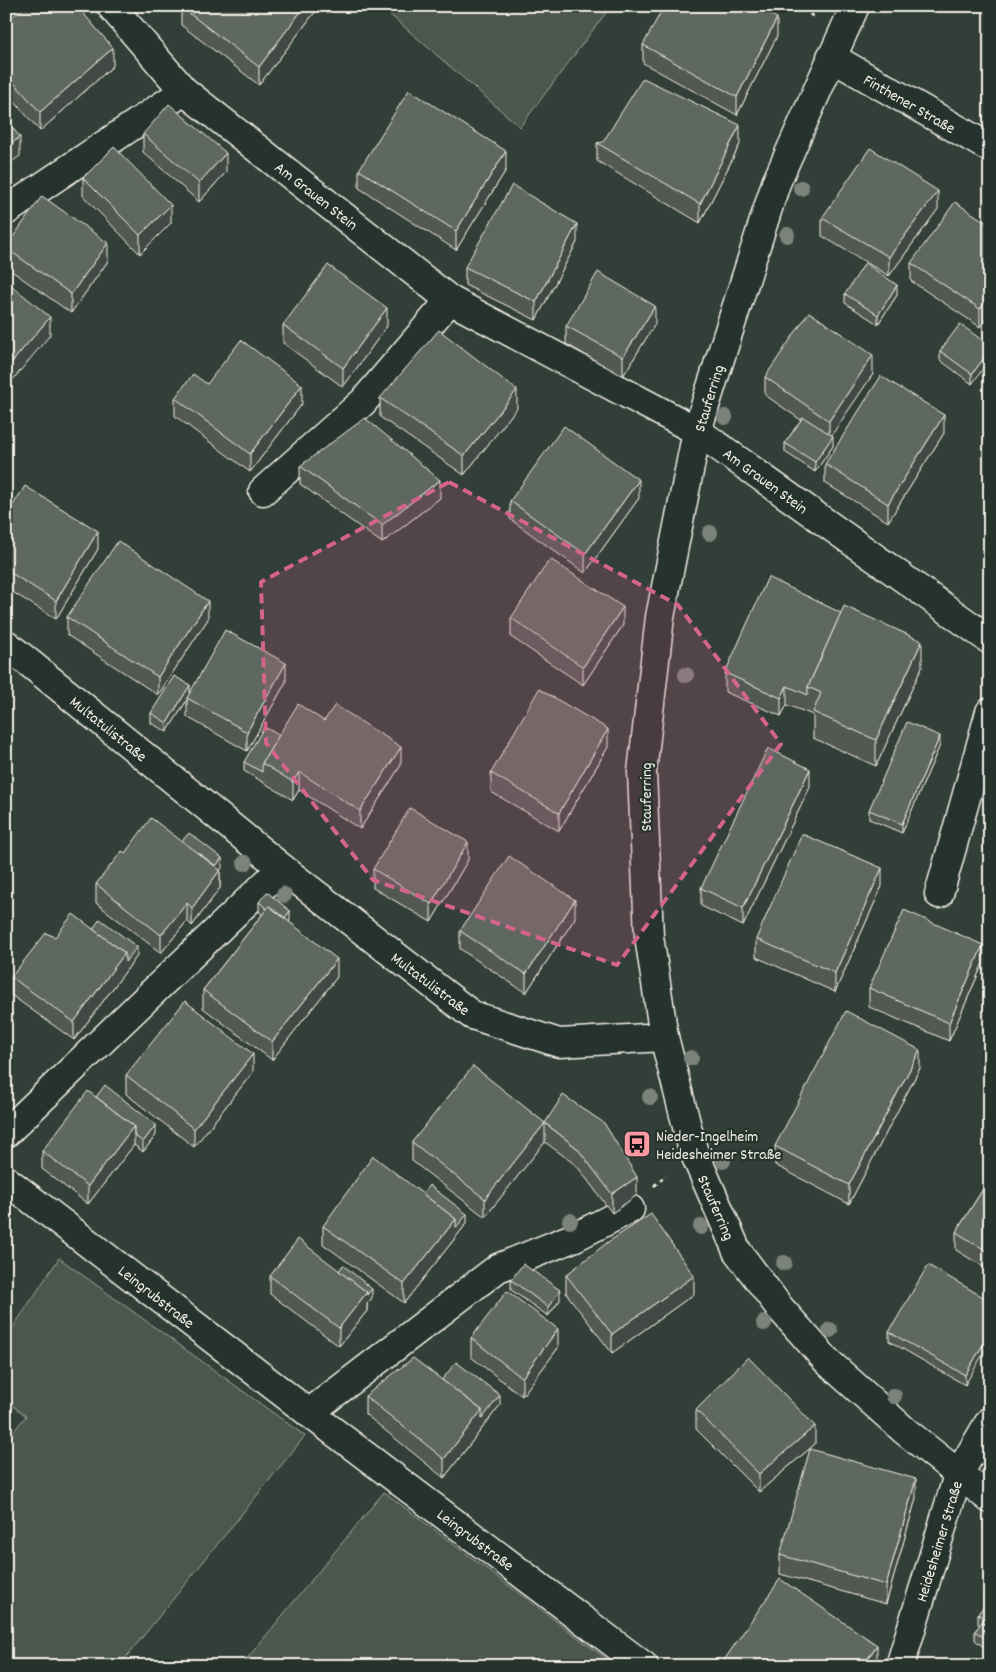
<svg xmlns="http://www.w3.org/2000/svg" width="996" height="1672" viewBox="0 0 996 1672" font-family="Dekko,sans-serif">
  <rect width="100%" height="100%" fill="#323e38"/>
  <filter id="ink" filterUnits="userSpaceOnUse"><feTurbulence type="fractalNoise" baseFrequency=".02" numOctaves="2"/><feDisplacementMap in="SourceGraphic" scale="10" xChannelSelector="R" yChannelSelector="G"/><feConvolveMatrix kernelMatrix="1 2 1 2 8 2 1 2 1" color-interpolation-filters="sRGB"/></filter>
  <g filter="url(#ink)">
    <!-- green -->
    <g fill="#4c564f" stroke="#a0a49c">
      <polygon points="380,6 611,6 520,127"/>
      <polygon points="59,1258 305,1436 119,1666 6,1666 6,1441 26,1416 6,1400 6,1338"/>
      <polygon points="384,1492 616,1666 241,1666"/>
    </g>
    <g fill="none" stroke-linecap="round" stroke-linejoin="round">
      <!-- street casing -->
      <g stroke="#f4f1e8" stroke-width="31">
        <g id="street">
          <polyline points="111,6 184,91 450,300 697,431 990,640"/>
          <polyline points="855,6 776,183 697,431 660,617 642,772 649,936 664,1037 693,1150 737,1251 780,1308 827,1361 905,1431 990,1499"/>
          <polyline points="831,57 990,148"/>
          <polyline points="6,211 184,91"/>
          <polyline points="263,491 363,402 450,300"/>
          <polyline points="6,644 282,868 472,1015 559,1043 664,1037"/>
          <polyline points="939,894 990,712"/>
          <polyline points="6,1133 282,868"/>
          <polyline points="6,1180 309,1413 644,1666"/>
          <polyline points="309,1413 498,1268 575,1237 630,1209"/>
          <polyline points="900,1666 958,1475 990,1421"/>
        </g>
      </g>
      <!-- path -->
      <g stroke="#f4f1e8" stroke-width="3" stroke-dasharray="4 4" stroke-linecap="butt">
        <polyline points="796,6 813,16"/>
        <polyline points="654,1186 666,1175"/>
      </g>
      <!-- street -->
      <use href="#street" stroke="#26332d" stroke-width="28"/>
    </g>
    <!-- trees -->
    <g fill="#7c837b">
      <circle cx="801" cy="188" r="8"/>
      <circle cx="787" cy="235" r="8"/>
      <circle cx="725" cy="417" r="8"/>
      <circle cx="710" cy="533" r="8"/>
      <circle cx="686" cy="675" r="8"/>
      <circle cx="245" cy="863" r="8"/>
      <circle cx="284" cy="895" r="8"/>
      <circle cx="691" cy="1058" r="8"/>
      <circle cx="650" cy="1097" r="8"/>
      <circle cx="723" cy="1161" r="8"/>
      <circle cx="570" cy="1221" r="8"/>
      <circle cx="701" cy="1227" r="8"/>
      <circle cx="784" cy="1263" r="8"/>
      <circle cx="764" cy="1323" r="8"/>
      <circle cx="830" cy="1330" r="8"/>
      <circle cx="894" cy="1396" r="8"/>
    </g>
    <!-- wall -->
    <g fill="#525953" stroke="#f4f1e8">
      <polygon points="315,6 315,12 259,85 181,25 181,7"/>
      <polygon points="6,22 113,66 40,131 6,92"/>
      <polygon points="777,36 737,115 643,63 643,45"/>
      <polygon points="143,134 226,172 199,202 143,152"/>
      <polygon points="597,143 740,144 700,223 597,161"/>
      <polygon points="359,170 506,170 456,250 359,188"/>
      <polygon points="83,178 171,223 140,254 83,196"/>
      <polygon points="938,209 889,276 822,236 822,218"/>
      <polygon points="990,225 990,313 980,327 911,281 911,263"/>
      <polygon points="577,242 536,320 465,285 465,267"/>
      <polygon points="6,247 108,261 71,313 6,267"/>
      <polygon points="845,294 897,295 878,324 845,303"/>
      <polygon points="655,324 623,376 566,344 566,326"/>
      <polygon points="283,325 387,326 343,387 283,343"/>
      <polygon points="990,346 972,384 940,360 940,351"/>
      <polygon points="873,374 831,435 833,446 815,472 785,452 785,443 801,420 765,395 765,377"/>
      <polygon points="207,384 302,404 250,472 175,416 175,398"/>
      <polygon points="380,398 517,408 464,475 380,417"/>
      <polygon points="944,433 888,522 825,483 825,464"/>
      <polygon points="300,466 440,498 382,543 300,484"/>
      <polygon points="639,498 585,573 510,519 510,501"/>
      <polygon points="6,516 98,549 56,619 6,588"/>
      <polygon points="67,617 208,619 158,695 67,635"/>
      <polygon points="511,618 623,625 583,685 511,637"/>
      <polygon points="922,667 876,766 813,738 813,715 787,705 781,716 725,692 725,673"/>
      <polygon points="286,682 247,751 187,717 187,700 167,732 151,723 151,713 190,693"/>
      <polygon points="324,721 401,765 360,829 299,790 293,800 244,771 244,762 279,735"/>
      <polygon points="940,745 902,833 869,819 869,810"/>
      <polygon points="608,747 559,831 491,792 491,773"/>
      <polygon points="810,787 743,926 701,906 701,888"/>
      <polygon points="182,841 222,868 220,870 220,888 192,926 187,921 161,953 96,903 96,884 125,853"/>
      <polygon points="468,860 431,922 373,888 373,869"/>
      <polygon points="882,886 835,992 756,957 756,939"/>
      <polygon points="259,902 290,920 289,922 337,977 272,1060 203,1008 203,990 262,915 259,911"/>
      <polygon points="575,918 526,993 460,949 460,931"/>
      <polygon points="93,929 137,956 74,1040 11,995 11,977 55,937"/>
      <polygon points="983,963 949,1041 869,1007 869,988"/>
      <polygon points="920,1068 849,1204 775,1165 775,1146"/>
      <polygon points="253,1072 194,1147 126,1094 126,1075"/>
      <polygon points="96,1097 156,1135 143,1152 134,1145 88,1204 42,1169 42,1151"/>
      <polygon points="545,1123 637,1195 612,1213 577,1166 545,1142 485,1217 412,1161 412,1142"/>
      <polygon points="990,1178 990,1271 956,1250 956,1232"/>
      <polygon points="423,1194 467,1223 404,1303 323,1244 323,1226"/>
      <polygon points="566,1275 694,1294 612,1353 566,1293"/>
      <polygon points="270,1276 372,1298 367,1304 367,1311 339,1346 270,1294"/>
      <polygon points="511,1280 560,1300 548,1316 511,1290"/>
      <polygon points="990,1301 965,1385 889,1341 889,1332"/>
      <polygon points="471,1338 558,1348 522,1396 471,1357"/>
      <polygon points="442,1380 500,1405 444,1478 365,1414 365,1396"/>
      <polygon points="696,1410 815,1444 759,1492 696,1429"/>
      <polygon points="916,1498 886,1604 780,1574 780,1555"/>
      <polygon points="990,1588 990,1652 975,1640 975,1631 980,1625 978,1624 978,1614 984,1606 984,1596"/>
    </g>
    <!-- shaded-wall -->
    <g fill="#424944" stroke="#f4f1e8">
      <polygon points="305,6 315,6 315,12 259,85 259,67"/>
      <polygon points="777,18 777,36 737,115 737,97"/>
      <polygon points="113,48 113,66 40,131 40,112"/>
      <polygon points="740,125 740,144 700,223 700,204"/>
      <polygon points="20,137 20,156 6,166 6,148"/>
      <polygon points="506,151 506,170 456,250 456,231"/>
      <polygon points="226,153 226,172 199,202 199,183"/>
      <polygon points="938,191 938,209 889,276 889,257"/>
      <polygon points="171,205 171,223 140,254 140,235"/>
      <polygon points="577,224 577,242 536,320 536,302"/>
      <polygon points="108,243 108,261 71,313 71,294"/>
      <polygon points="897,285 897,295 878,324 878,315"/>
      <polygon points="990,295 990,313 980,327 980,309"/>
      <polygon points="655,306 655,324 623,376 623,357"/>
      <polygon points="387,308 387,326 343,387 343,368"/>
      <polygon points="50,317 50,335 6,388 6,369"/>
      <polygon points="990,350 990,359 972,384 972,374"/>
      <polygon points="873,355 873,374 829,439 829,421"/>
      <polygon points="302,385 302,404 250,472 250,454"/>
      <polygon points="517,390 517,408 464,475 464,456"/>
      <polygon points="944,415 944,433 888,522 888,504"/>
      <polygon points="833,436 833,446 815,472 815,462"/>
      <polygon points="440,480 440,498 382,543 382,525"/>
      <polygon points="639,480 639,498 585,573 585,554"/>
      <polygon points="98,531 98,549 56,619 56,601"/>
      <polygon points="208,601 208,619 158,695 158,677"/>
      <polygon points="623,607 623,625 583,685 583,667"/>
      <polygon points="922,641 922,667 876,766 876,740"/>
      <polygon points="286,663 286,682 247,751 247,732"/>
      <polygon points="190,685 190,695 187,698 187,700 167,732 167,723"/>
      <polygon points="787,686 787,705 781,716 781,698"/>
      <polygon points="608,729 608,747 559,831 559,813"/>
      <polygon points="940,736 940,745 902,833 902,824"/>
      <polygon points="401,747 401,765 360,829 360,811"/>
      <polygon points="810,769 810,787 743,926 743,908"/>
      <polygon points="299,772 299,790 293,800 293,782"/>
      <polygon points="468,842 468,860 431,922 431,904"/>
      <polygon points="222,858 222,868 211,882 211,872"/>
      <polygon points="882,868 882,886 835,992 835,973"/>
      <polygon points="220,870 220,888 192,926 192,908"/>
      <polygon points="575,900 575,918 526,993 526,974"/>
      <polygon points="187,903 187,921 161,953 161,935"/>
      <polygon points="290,911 290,920 282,931 282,921"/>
      <polygon points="983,945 983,963 949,1041 949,1023"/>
      <polygon points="137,947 137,956 74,1040 74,1022 125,953"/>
      <polygon points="337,959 337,977 272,1060 272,1042"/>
      <polygon points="920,1050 920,1068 849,1204 849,1185"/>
      <polygon points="253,1054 253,1072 194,1147 194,1129"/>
      <polygon points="545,1123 545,1142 485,1217 485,1199"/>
      <polygon points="156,1125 156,1135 143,1152 143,1142"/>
      <polygon points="134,1126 134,1145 88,1204 88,1186"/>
      <polygon points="637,1177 637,1195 612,1213 612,1194"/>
      <polygon points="467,1214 467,1223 404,1303 404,1284 456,1219"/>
      <polygon points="694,1276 694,1294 612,1353 612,1334"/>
      <polygon points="372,1289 372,1298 367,1304 367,1311 339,1346 339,1328 367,1292"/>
      <polygon points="560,1290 560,1300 548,1316 548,1307"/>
      <polygon points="558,1329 558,1348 522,1396 522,1378"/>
      <polygon points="990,1333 990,1342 965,1385 965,1375"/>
      <polygon points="500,1395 500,1405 444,1478 444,1459 482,1410"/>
      <polygon points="815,1426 815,1444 759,1492 759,1474"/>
      <polygon points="916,1479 916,1498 886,1604 886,1585"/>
      <polygon points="877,1645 877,1664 876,1666 863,1666"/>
    </g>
    <!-- building -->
    <g fill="#5f6861" stroke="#f4f1e8">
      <polygon points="25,6 77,6 113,48 40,112 6,74 6,22"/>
      <polygon points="181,6 305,6 259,67 181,7"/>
      <polygon points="664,6 755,6 777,18 737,97 643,45"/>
      <polygon points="643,78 740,125 700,204 597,143 603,142"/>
      <polygon points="409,90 506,151 456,231 359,170"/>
      <polygon points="169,104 226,153 199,183 143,134"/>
      <polygon points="6,120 20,137 6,148"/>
      <polygon points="114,147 171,205 140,235 83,178"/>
      <polygon points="870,148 938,191 889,257 822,218"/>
      <polygon points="512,185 577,224 536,302 465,267"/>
      <polygon points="42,196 108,243 71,294 6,248 6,247"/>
      <polygon points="955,202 990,225 990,295 980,309 911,263"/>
      <polygon points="865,263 897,285 878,315 845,294"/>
      <polygon points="328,265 387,308 343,368 283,325"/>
      <polygon points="598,272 655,306 623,357 566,326"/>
      <polygon points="6,281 50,317 6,369"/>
      <polygon points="809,312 873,355 829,421 765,377"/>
      <polygon points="960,324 990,346 990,350 972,374 940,351"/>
      <polygon points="439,330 517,390 464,456 380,398"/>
      <polygon points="241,340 302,385 250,454 175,398 193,374 207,384"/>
      <polygon points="881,376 944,415 888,504 825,464"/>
      <polygon points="803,417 833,436 815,462 785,443"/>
      <polygon points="365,418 440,480 382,525 300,466"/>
      <polygon points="564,426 639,480 585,554 510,501"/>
      <polygon points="25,486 98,531 56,601 6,570 6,516"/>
      <polygon points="118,541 208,601 158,677 67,617"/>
      <polygon points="550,559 623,607 583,667 511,618"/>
      <polygon points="768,577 841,613 808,687 808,695 787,686 781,698 725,673"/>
      <polygon points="844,606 922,641 876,740 813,712 821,693 808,687"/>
      <polygon points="225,630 286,663 247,732 187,698"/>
      <polygon points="174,676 190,685 167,723 151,713"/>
      <polygon points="539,689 608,729 559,813 491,773"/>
      <polygon points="298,704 324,721 335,705 401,747 360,811 299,772 293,782 262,763"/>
      <polygon points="907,722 940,736 902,824 869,810"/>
      <polygon points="264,727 279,735 262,763 262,772 244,762"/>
      <polygon points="768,748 810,769 743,908 701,888"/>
      <polygon points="410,808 468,842 431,904 373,869"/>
      <polygon points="151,818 220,870 192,908 187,903 161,935 96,884 122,851 125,853"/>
      <polygon points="189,833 222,858 216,866 182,841"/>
      <polygon points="802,834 882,868 835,973 756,939"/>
      <polygon points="509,856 575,900 526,974 460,931"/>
      <polygon points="267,892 290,911 285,918 269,906 267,909 259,902"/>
      <polygon points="269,906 337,959 272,1042 203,990"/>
      <polygon points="904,910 983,945 949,1023 869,988"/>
      <polygon points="73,914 125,953 74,1022 11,977 46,933 55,937"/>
      <polygon points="100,919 137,947 125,962 125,953 93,929"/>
      <polygon points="185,1001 253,1054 194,1129 126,1075"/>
      <polygon points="846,1011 920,1050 849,1185 775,1146"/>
      <polygon points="473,1066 545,1123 563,1095 604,1123 637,1177 612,1194 577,1148 545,1123 485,1199 412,1142"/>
      <polygon points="105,1085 156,1125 143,1142 134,1135 134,1126 96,1097"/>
      <polygon points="88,1091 134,1126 88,1186 42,1151"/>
      <polygon points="373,1156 456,1219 404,1284 323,1226"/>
      <polygon points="990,1178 990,1253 956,1232"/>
      <polygon points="429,1185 467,1214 456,1228 456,1219 423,1194"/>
      <polygon points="651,1214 694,1276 612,1334 566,1275 608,1242"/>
      <polygon points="298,1239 367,1292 339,1328 270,1276"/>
      <polygon points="523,1264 560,1290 548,1307 511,1280"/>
      <polygon points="343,1265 372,1289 367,1295 367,1292 339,1271"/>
      <polygon points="928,1265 990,1301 990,1333 965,1375 889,1332"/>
      <polygon points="507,1291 558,1329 522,1378 471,1338"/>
      <polygon points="748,1357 815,1426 759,1474 696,1410"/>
      <polygon points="413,1358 482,1410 444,1459 365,1396"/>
      <polygon points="456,1362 500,1395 482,1419 482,1410 442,1380"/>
      <polygon points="810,1449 916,1479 886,1585 780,1555"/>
      <polygon points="780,1579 877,1645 863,1666 720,1666"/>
      <polygon points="990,1588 990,1642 975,1631 984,1619 978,1614 989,1600 984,1596"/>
    </g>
  </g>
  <!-- marked area -->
  <path fill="#d4648c" fill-opacity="0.2" stroke="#d4648c" stroke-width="4" stroke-dasharray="10 6" stroke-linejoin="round" d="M449,482L678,605L781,744L617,965L373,880L266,743L261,582Z"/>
  <!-- icons -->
  <defs>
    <g id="bus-square" transform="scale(1.4375)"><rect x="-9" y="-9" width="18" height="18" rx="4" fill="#ff9aa2" stroke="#26332d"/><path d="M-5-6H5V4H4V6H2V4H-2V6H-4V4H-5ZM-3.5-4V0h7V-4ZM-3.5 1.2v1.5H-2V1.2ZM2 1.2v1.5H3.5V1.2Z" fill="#111"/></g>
  </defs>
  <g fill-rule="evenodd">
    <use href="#bus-square" x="637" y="1144"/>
  </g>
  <g text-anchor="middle" stroke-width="4.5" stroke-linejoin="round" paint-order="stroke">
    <!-- street labels -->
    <g font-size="16" fill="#f4f1e8" stroke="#26332d">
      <text transform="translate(910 103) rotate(30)" y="6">Finthener Straße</text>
      <text transform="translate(317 195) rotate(38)" y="6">Am Grauen Stein</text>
      <text transform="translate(708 398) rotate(-73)" y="6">Stauferring</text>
      <text transform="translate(766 480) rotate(36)" y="6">Am Grauen Stein</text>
      <text transform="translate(109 728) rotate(39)" y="6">Multatulistraße</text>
      <text transform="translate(645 797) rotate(-90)" y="6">Stauferring</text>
      <text transform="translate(431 983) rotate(37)" y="6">Multatulistraße</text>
      <text transform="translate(717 1207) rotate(66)" y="6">Stauferring</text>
      <text transform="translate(157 1296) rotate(38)" y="6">Leingrubstraße</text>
      <text transform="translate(476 1539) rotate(37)" y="6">Leingrubstraße</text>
      <text transform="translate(938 1541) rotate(-73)" y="6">Heidesheimer Straße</text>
    </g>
    <!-- poi labels -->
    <g font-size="16" fill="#f4f1e8" stroke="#26332d" text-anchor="start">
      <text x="656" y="1141">Nieder-Ingelheim<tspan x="656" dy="18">Heidesheimer Straße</tspan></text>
    </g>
  </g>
  <!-- margin -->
  <rect width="996" height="1672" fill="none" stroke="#26332d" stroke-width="25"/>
  <rect x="12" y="12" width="971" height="1647" fill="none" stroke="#f4f1e8" stroke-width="2" filter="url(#ink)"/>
</svg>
